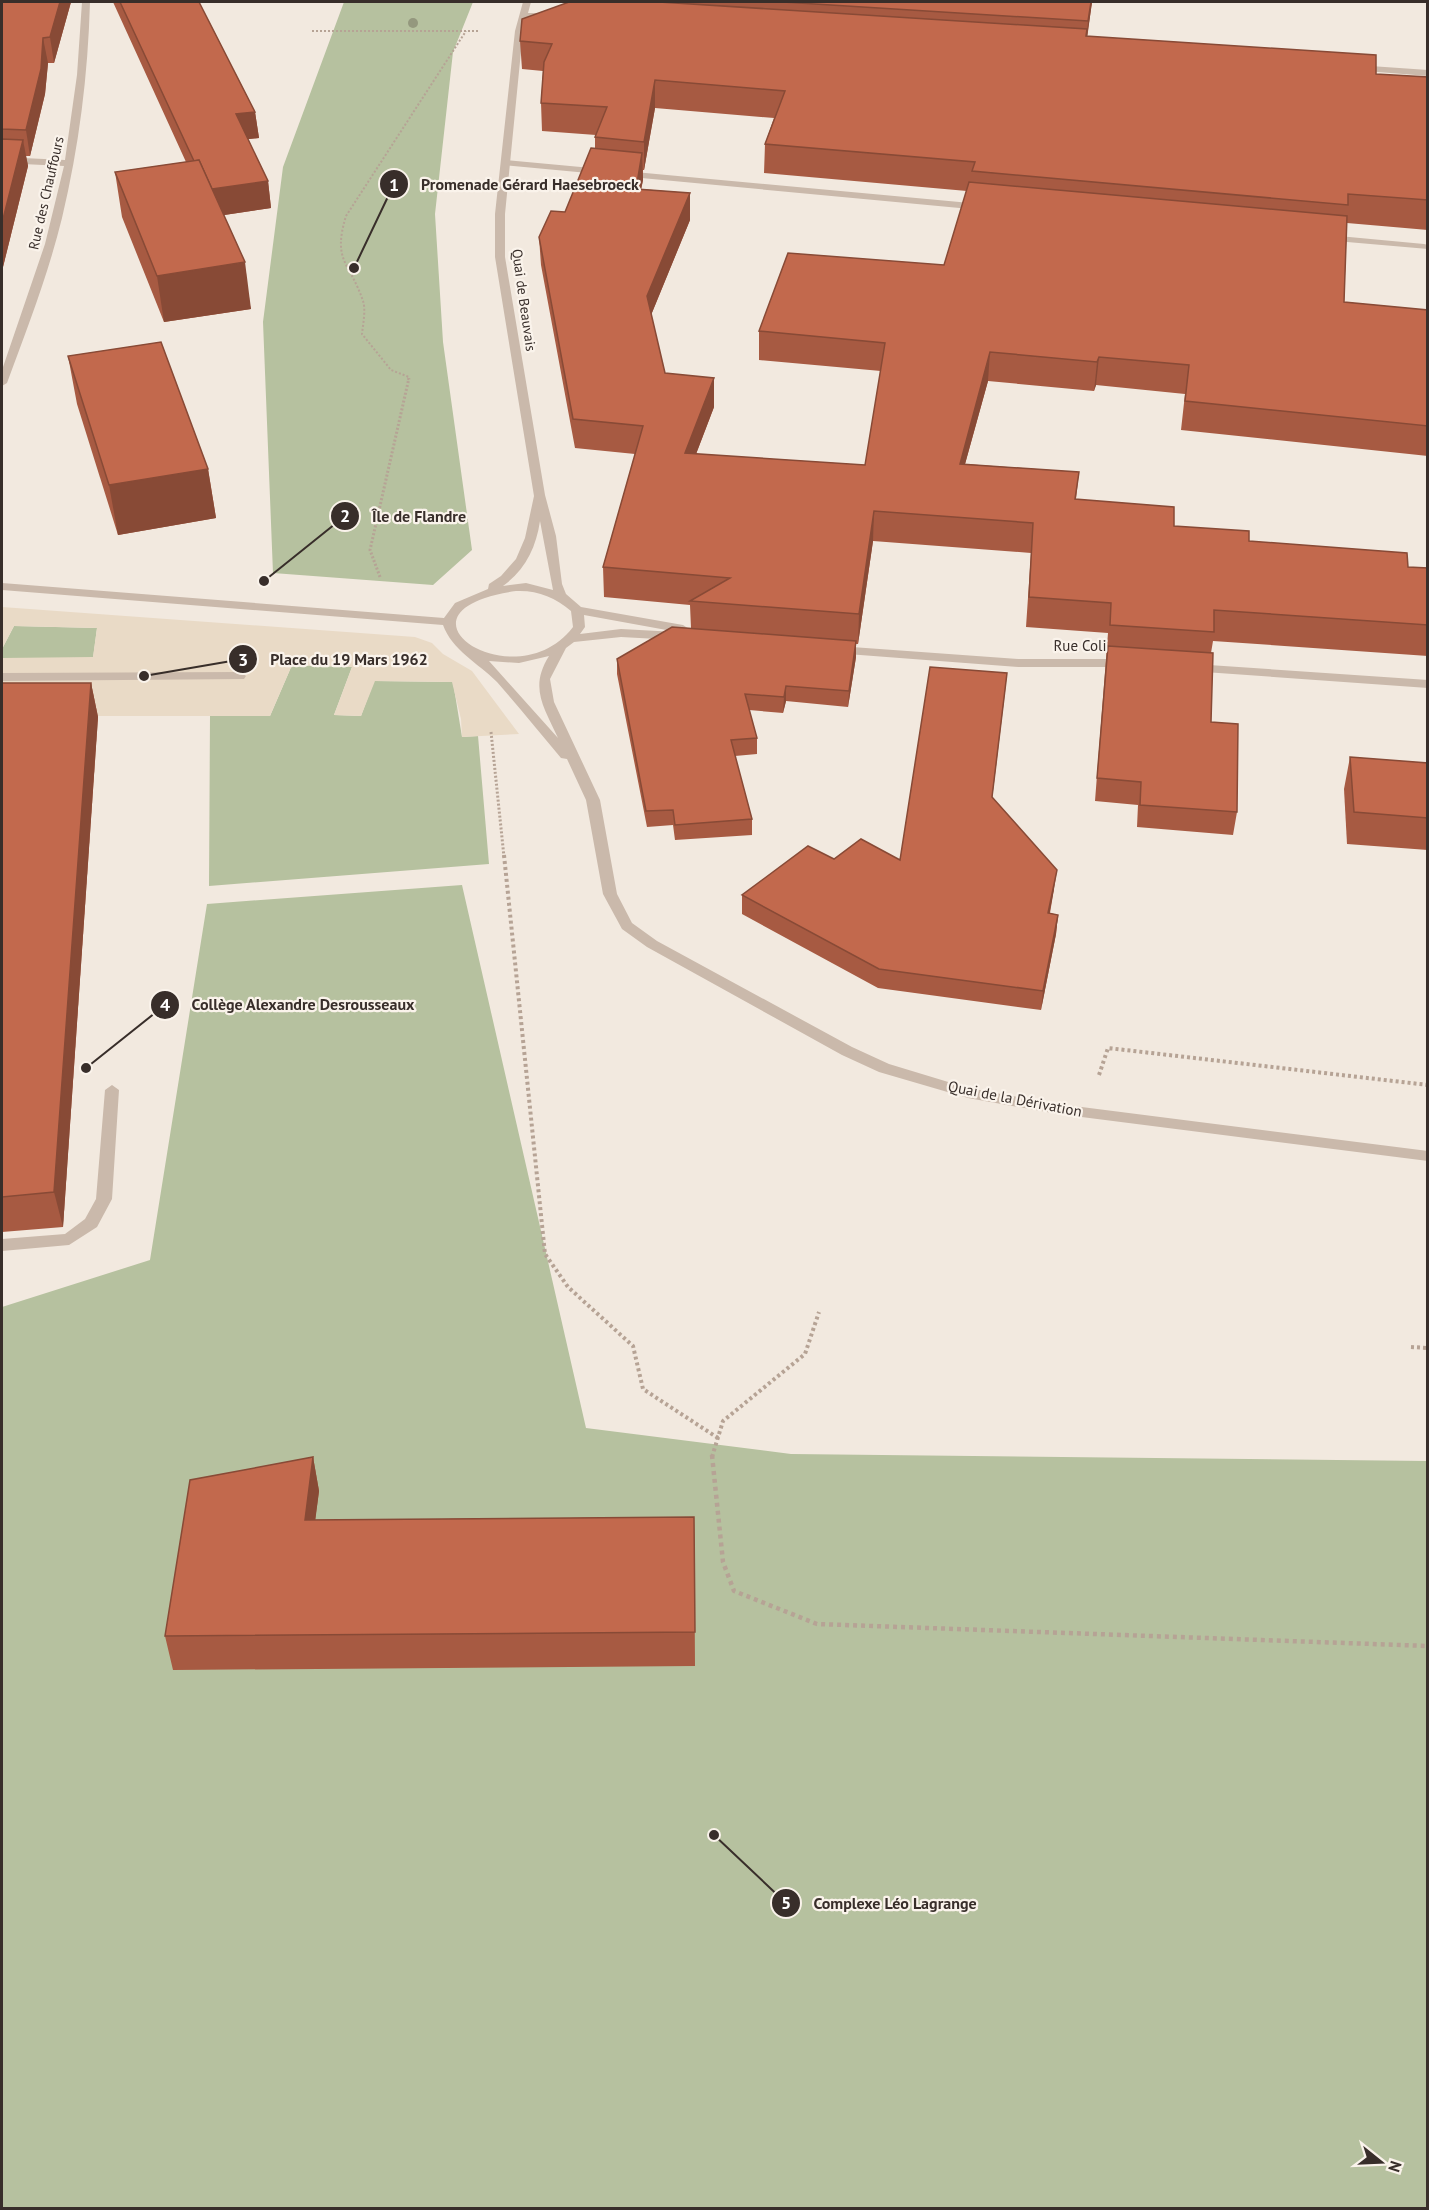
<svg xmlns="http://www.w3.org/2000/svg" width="1429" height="2210" viewBox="0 0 1429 2210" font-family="'PT Sans',sans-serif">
  <rect width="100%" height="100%" fill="#f2e9df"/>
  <!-- green -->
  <g fill="#b6c19f">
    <polygon points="344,2 473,2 453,52 435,214 443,342 472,550 433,585 273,573 263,322 283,167"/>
    <polygon points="14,626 97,628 93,658 2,658 2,649"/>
    <polygon points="292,665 352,667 334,715 361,716 374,681 453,682 462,737 478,736 489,864 209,886 210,716 270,716"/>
    <polygon points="462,885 586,1428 791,1454 1427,1461 1427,2208 2,2208 2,1307 150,1260 207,904"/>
  </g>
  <!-- plaza -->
  <polygon fill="#e9dac6" points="2,607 415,637 432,643 443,654 472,671 519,734 462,737 461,719 452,682 375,681 361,716 334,715 352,667 292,665 270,716 2,716 2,658 93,657 97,628 14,626 2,649"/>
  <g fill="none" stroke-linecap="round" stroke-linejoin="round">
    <!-- path-far3 -->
    <g stroke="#b6a395" stroke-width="2" stroke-dasharray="2 2" stroke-linecap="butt">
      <polyline points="312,31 479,31"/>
      <path d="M408,380L409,377L391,370L362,334C363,324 366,310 363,301C350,262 332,262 346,216L466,31"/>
    </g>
    <!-- path-far2 -->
    <g stroke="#b6a395" stroke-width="3" stroke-dasharray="2 2" stroke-linecap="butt">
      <polyline points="380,577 370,550 409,378"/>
      <polyline points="491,732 504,857"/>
    </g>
    <!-- path-far1 -->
    <g stroke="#b6a395" stroke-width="4" stroke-dasharray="3 3" stroke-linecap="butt">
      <polyline points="504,855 545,1254 568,1287 633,1346 643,1389 718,1438"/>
      <polyline points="1099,1075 1108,1048 1428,1085"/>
      <polyline points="1411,1347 1428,1348"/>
      <polyline points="712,1457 723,1421 805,1354 819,1312"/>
    </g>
    <!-- path -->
    <polyline stroke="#b6a395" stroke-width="4.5" stroke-dasharray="4 4" stroke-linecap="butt" points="712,1455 723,1562 734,1591 817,1624 1428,1646"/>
    <!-- lane -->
    <g fill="#cab9ab" fill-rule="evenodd">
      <polygon points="506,160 981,204 986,207 981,210 503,165 501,163"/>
      <polygon points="1328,235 1424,244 1428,245 1428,249 1324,240 1324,236"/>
      <polygon points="112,1085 119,1090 112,1199 97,1227 69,1245 2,1251 2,1239 65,1234 85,1219 96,1199 105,1090"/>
    </g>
    <!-- street -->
    <g fill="#cab9ab" fill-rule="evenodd">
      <path d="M82,2H90C88,75 79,147 62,218C48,275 27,329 7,383L2,386V370L45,244L64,166L2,163V157L65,160L77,75Z"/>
      <path d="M523,2H531L528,13H550L554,16L550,19L527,18L523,31L505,214V257L545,495L556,536L562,584L566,594L581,607L683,625L689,629L683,633L584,615L585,627L580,634L621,629L676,632L682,636L676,640L621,637L574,642L566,648L550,679L554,702L600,800L617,894L632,923L657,941L852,1047L889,1064L968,1088L1058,1104L1428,1151V1161L1058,1114L968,1098L879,1072L842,1055L647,947L622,929L603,894L586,800L567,759L561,758C540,733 519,707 497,682C478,663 452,650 443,625L2,590V583L444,618L455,603L488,589L489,584L501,576L516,559L525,538L534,496L495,257V214L515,31ZM540,521L553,590L526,583L503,586C525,570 536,548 540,521ZM516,591C537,590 555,597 571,611L573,627C515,703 377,611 516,591ZM549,656C529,688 544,707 558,738L489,661L519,663Z"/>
      <polygon points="1356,65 1428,70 1428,76 1353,70 1353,66"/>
      <polygon points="838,646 1018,659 1125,659 1131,663 1125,667 1018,667 834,653 834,647"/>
      <polygon points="1194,664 1428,680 1428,688 1190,671 1188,668"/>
      <polygon points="240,672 246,676 244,679 2,681 2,673"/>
    </g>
  </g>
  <!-- trees -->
  <circle fill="#94987e" cx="413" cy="23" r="5"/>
  <!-- wall -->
  <g fill="#a75a42" fill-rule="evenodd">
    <polygon points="2,2 71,2 54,63 48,63 45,94 30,156 26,156 28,166 2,271"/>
    <polygon points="113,2 199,2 255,112 259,138 248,139 268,181 271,208 224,215 251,309 164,322 122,217 115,172 186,162"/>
    <path d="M569,2H1092L1087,37L1376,74L1428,77V230L1347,223L1344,302L1428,310V456L1181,430L1185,394L1096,385L1094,391L988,381L965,464L1079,472L1076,499L1174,526L1249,541L1408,567L1428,568V656L1213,641L1211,653V722L1237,812L1233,835L1137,827L1138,805L1095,801L1108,633L1026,627L1031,553L873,541L858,644H856V657L848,707L786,701L783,713L749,710L757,738V754L735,756L752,819V835L675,840L673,825L647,827L617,674V659L691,628L690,605L604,597L603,567L635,454L575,448L541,265L539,237L565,212L595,149V137L596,135L542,131L541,103L543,71L522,69L520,41ZM655,108L774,118L765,144L764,173L967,191L944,265L759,331V360L881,371L865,465L696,454L714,407L665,373L651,315L690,220V193L641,189L643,180V170H644Z"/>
    <polygon points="68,356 208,469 216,518 118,535 77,404"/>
    <polygon points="1007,673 992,797 1054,889 1050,913 1058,915 1056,934 1041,1010 878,988 742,914 742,895 834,859 900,860"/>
    <polygon points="2,683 91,683 98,717 63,1227 2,1232"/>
    <polygon points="1350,757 1428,763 1428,850 1347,844 1344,789"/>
    <polygon points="313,1457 319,1491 315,1520 694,1517 695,1666 173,1670 165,1636"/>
  </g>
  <!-- shaded-wall -->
  <g fill="#884a36">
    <polygon points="60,2 71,2 54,63 50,37"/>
    <polygon points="1091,2 1092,2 1086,46 1088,21"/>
    <polygon points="43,38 48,63 45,94 30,156 26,130"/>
    <polygon points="655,80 655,108 644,170 644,142"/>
    <polygon points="255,112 259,138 240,140 236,114"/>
    <polygon points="23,140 28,166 2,271 2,223"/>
    <polygon points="642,153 643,180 636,216 636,189"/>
    <polygon points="268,181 271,208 211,217 207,190"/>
    <polygon points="690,193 690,220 647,325 647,296"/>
    <polygon points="245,262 251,309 164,322 157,276"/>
    <polygon points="990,352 988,381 957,493 960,464"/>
    <polygon points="1099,357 1096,385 1094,391 1097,362"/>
    <polygon points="714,378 714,407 685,483 685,453"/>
    <polygon points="208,469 216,518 118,535 109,485"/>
    <polygon points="874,511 873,541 858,644 859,614"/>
    <polygon points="856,641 856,657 848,707 849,691"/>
    <polygon points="1007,673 1005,692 990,816 992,797"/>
    <polygon points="91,683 98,717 63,1227 54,1192"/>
    <polygon points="786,686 786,701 783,713 784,697"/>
    <polygon points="1057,870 1054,889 1046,932 1048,913"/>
    <polygon points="1058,915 1056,934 1041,1010 1043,991"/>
    <polygon points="313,1457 319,1491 311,1554 305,1520"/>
  </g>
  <!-- building -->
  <g fill="#c2694d" stroke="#884a36" stroke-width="1.5">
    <polygon points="2,2 60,2 50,37 43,38 41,69 26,130 2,129"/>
    <polygon points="120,2 199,2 255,112 236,114 268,181 212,189 199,160 194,161"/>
    <polygon points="569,2 659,2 1087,29 1086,36 1376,55 1376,74 1428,77 1428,200 1348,194 1348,205 972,171 975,162 765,144 785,91 655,80 644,142 595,137 607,107 541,103 544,62 552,44 520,41 522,19"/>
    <polygon points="783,2 1091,2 1088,21"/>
    <polygon points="2,139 23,140 2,223"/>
    <polygon points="591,148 642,153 636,189 690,193 647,296 665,373 714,378 685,453 865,465 885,343 759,331 788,253 944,265 969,182 1347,216 1344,302 1428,310 1428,426 1185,401 1189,365 1099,357 1097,362 990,352 960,464 1079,472 1075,499 1174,507 1174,526 1249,531 1249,541 1407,553 1408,567 1428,568 1428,625 1214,610 1214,632 1110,625 1111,603 1029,597 1033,523 874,511 859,614 690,601 730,578 603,567 643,426 573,419 539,237 551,211 565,212"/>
    <polygon points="199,160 245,262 157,276 115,172"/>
    <polygon points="161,342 208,469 109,485 68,356"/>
    <polygon points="672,627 856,641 849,691 786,686 784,697 745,694 757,738 731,740 752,819 675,825 673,810 646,811 617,659"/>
    <polygon points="1108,646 1213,653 1211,722 1238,724 1237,812 1140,805 1141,782 1097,778"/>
    <polygon points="930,667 1007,673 992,797 1057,870 1048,913 1058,915 1043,991 879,969 742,895 808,846 834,859 861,839 900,860"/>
    <polygon points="2,683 91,683 54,1192 2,1197"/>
    <polygon points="1350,757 1428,763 1428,818 1354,812"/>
    <polygon points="313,1457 305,1520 694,1517 695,1632 165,1636 190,1480"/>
  </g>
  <g text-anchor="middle" stroke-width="4.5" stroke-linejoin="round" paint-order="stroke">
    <!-- far-street labels -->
    <g font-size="14" fill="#382e2a" stroke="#faf3eb">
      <text transform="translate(46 193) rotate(-77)" y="5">Rue des Chauffours</text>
      <text transform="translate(524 300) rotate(82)" y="5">Quai de Beauvais</text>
    </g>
    <!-- street labels -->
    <g font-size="15" fill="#382e2a" stroke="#faf3eb">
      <text x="1080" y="651">Rue Coli</text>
      <text transform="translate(1015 1099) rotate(11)" y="5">Quai de la Dérivation</text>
    </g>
  </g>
  <!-- callouts -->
  <path fill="none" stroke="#382e2a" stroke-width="2" d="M354 268L394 184M264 581L345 516M144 676L243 659M86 1068L165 1005M714 1835L786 1903"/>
  <g fill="#382e2a" stroke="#faf3eb" stroke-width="2">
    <circle cx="354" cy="268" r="6"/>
    <circle cx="264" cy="581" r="6"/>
    <circle cx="144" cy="676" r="6"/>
    <circle cx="86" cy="1068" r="6"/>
    <circle cx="714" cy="1835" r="6"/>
    <circle cx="394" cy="184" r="15"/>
    <circle cx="345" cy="516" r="15"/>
    <circle cx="243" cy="659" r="15"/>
    <circle cx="165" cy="1005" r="15"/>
    <circle cx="786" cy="1903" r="15"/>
  </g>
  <g font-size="18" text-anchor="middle" font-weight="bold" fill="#fff">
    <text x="394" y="191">1</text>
    <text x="345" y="522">2</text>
    <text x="243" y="666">3</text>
    <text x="165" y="1011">4</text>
    <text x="786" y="1909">5</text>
  </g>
  <g font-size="16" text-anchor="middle" font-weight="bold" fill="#382e2a" stroke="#faf3eb" stroke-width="4.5" stroke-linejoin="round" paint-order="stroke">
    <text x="530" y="190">Promenade Gérard Haesebroeck</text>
    <text x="419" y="522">Île de Flandre</text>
    <text x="349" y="665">Place du 19 Mars 1962</text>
    <text x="303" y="1010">Collège Alexandre Desrousseaux</text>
    <text x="895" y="1909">Complexe Léo Lagrange</text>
  </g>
  <!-- border -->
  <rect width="1429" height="2210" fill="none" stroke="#382e2a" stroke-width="6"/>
  <!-- north arrow -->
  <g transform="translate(1381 2162) rotate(108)" stroke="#faf3eb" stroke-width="4.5" paint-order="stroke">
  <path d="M0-4.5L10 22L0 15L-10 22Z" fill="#382e2a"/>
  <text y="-9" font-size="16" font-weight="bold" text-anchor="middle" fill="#382e2a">N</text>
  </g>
</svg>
